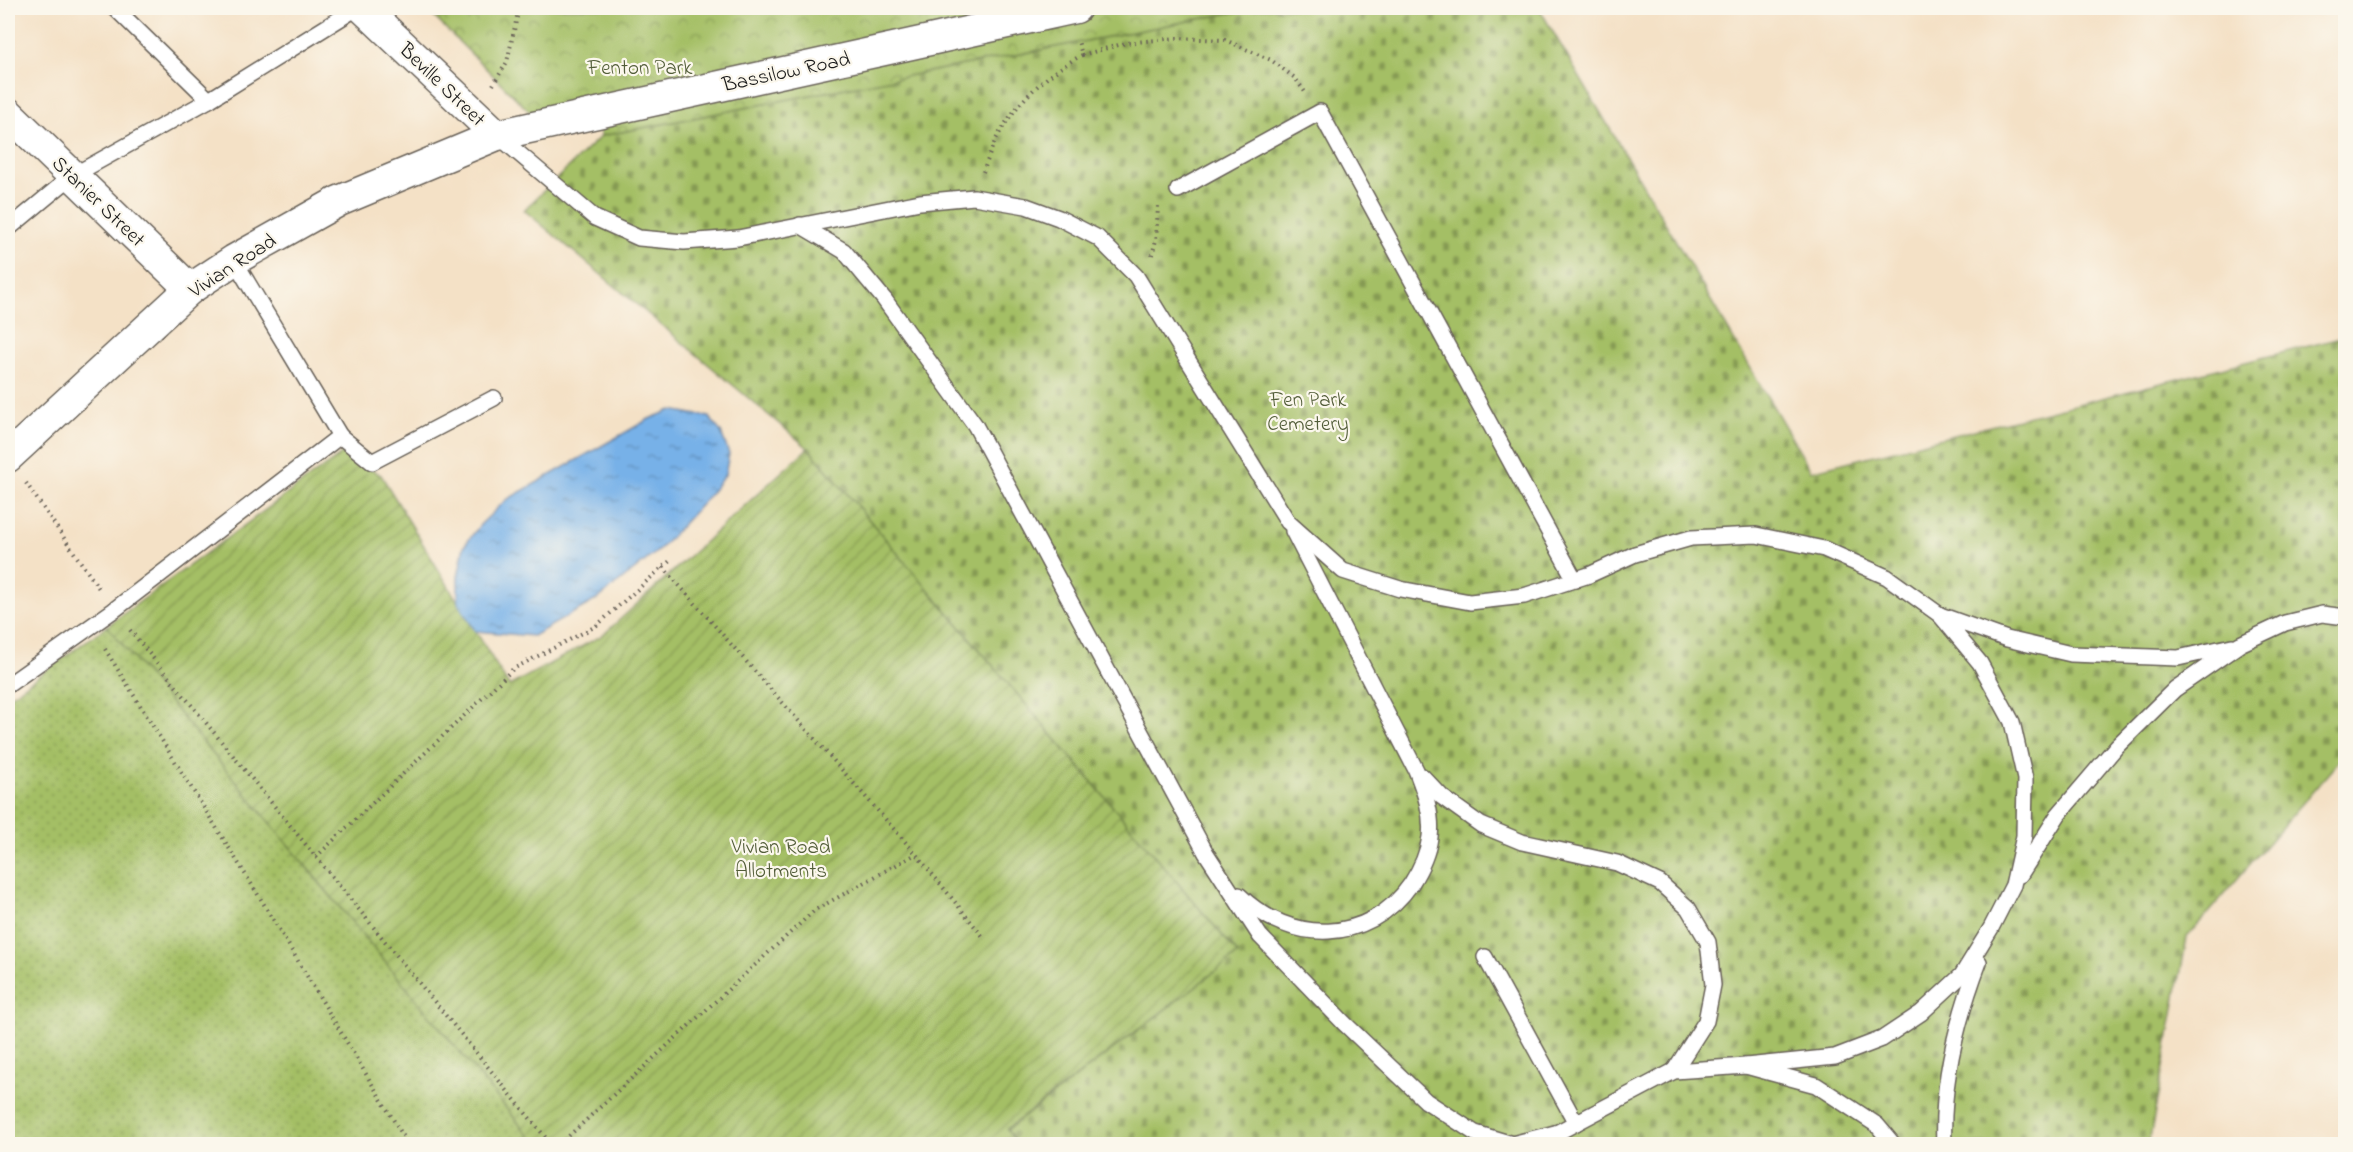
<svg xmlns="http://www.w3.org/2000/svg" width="2353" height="1152" viewBox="0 0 2353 1152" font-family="'Indie Flower',sans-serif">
  <defs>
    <pattern id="grass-dots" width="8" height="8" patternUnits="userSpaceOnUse" patternTransform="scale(1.5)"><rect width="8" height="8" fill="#a4bf65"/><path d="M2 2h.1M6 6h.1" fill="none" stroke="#859a52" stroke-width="1.8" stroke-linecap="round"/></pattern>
    <pattern id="cemetery-stones" width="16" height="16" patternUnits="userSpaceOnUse" patternTransform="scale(1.5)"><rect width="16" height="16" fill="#a4bf65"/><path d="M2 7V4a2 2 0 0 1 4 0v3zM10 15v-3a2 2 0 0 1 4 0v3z" fill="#859a52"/></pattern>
    <pattern id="park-crowns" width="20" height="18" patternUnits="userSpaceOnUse" patternTransform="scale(1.5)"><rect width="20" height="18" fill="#a4bf65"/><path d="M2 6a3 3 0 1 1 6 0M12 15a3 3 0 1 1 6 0" fill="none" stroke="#859a52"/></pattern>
    <pattern id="garden-furrows" width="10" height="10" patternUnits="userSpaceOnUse" patternTransform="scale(1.5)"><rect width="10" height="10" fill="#a4bf65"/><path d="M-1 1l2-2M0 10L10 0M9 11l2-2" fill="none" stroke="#859a52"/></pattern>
    <pattern id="water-ripples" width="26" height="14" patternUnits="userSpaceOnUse" patternTransform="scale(1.5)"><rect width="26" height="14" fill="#77b1e8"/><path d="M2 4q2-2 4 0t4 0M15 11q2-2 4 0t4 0" fill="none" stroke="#618fbb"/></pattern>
  </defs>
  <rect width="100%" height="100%" fill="#fbf7ec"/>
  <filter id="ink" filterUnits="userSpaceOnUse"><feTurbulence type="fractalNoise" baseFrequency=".0167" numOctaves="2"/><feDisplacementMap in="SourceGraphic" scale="12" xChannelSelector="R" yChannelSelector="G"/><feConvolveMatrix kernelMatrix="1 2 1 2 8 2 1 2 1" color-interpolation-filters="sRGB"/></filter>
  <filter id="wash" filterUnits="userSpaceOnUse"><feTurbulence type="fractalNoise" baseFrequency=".008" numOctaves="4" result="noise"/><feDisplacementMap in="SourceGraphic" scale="24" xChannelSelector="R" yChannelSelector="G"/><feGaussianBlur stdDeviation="1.35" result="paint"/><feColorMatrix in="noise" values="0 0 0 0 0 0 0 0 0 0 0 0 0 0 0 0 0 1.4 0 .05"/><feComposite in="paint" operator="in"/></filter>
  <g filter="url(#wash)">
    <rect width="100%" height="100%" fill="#f4e1c6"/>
    <!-- grass -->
    <polygon fill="url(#grass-dots)" stroke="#606e40" stroke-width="1.5" points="107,626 536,1144 8,1144 8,698"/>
    <!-- cemetery -->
    <polygon fill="url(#cemetery-stones)" stroke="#606e40" stroke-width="1.5" points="1255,8 1539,8 1811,471 2345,337 2345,754 2187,937 2149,1144 1016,1144 1007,1130 1238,954 808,448 524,210 601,136"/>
    <!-- park -->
    <polygon fill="url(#park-crowns)" stroke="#606e40" stroke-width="1.5" points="425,8 1255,8 601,136 589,98 541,123"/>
    <!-- garden -->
    <polygon fill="url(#garden-furrows)" stroke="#606e40" stroke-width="1.5" points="808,448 1238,954 1007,1129 1016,1144 536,1144 107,626 343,453 381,475 509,686 603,635"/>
    <!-- water -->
    <polygon fill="url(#water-ripples)" stroke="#4a6682" stroke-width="1.5" points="671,410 709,417 721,432 729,454 725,475 706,499 659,550 598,599 533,636 475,631 458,603 458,577 464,546 480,525 506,500 649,419"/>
  </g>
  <g filter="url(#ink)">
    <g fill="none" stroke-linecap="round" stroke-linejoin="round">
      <!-- lane casing -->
      <g stroke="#686158" stroke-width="18">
        <g id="lane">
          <polyline points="115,8 209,100"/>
          <polyline points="497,135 595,218 639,238 684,242 738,238 920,202 974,197 1026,206 1059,218 1098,238 1136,276 1288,522 1343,571 1400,589 1470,602 1524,596 1589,575 1635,554 1691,538 1756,535 1824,549 1887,577 1940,615 1980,663 2012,722 2025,779 2024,836 2013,885 1991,928 1962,975 1921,1013 1882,1039 1835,1057 1746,1066"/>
          <polyline points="1178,190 1320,112 1575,580"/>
          <polyline points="800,225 844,251 884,299 975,425 1206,853 1260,936 1344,1023 1426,1101 1475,1133 1512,1144 1559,1132"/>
          <polyline points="8,229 72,176 209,100 357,8"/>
          <polyline points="234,260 340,436"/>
          <polyline points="1940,615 2007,639 2071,654 2178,658 2232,646"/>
          <polyline points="8,685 114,610 340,436 372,462 494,398"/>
          <polyline points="1422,776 1442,797 1481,825 1522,842 1617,863 1660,883 1688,908 1708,942 1713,985 1706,1021 1674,1071"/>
          <polyline points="2020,875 2058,815 2117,746 2175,689 2240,644 2285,623 2322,614 2346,617"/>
          <path d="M1239,895C1290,945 1369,945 1411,884C1420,870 1428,853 1430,837C1433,813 1424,791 1416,770L1293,531"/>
          <polyline points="1485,957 1576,1123"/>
          <polyline points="1551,1136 1674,1071 1746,1066 1816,1085 1877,1125 1893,1144"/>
          <path d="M1944,1144C1941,1082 1957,1020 1979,962"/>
        </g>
      </g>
      <!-- street casing -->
      <g stroke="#686158" stroke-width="33">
        <g id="street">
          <polyline points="363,8 497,135"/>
          <polyline points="8,113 190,289"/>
          <polyline points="8,457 190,289 234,260 339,201 497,135 1076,8"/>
        </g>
      </g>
      <!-- path -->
      <g stroke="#686158" stroke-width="4" stroke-dasharray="1.5 4.5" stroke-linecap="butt">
        <polyline points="1082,55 1126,43 1177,38 1225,40 1271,60 1295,78 1305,92"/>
        <polyline points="493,85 507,62 519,8"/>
        <path d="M983,172C988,160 992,145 999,134C1019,99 1047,74 1082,55L1078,41"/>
        <polyline points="1152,255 1156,240 1158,206"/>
        <polyline points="26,483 100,590"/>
        <polyline points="663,567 916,854 985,939"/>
        <polyline points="130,630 551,1144"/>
        <polyline points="105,649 262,901 408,1144"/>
        <polyline points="316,857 513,669 596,626 672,559"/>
        <polyline points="560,1144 815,910 916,854"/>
      </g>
      <!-- lane -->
      <use href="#lane" stroke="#fff" stroke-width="15"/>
      <!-- street -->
      <use href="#street" stroke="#fff" stroke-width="30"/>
    </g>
  </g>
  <g text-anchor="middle" stroke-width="4.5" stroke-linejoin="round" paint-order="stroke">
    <!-- park labels -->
    <g font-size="21" fill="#525d39" stroke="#fbf7ec">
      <text x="640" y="74">Fenton Park</text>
      <text x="1308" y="406">Fen Park<tspan x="1308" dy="24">Cemetery</tspan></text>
      <text x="781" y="853">Vivian Road<tspan x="781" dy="24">Allotments</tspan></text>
    </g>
    <!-- street labels -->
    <g font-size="21" fill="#1c1c1c" stroke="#fbf7ec">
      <text transform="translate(786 71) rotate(-12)" y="7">Bassilow Road</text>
      <text transform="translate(443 84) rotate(44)" y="7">Beville Street</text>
      <text transform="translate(99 201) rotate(44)" y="7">Stanier Street</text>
      <text transform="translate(232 265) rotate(-33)" y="7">Vivian Road</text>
    </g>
  </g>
  <!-- margin -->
  <rect width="2353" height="1152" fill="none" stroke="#fbf7ec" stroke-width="30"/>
</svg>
